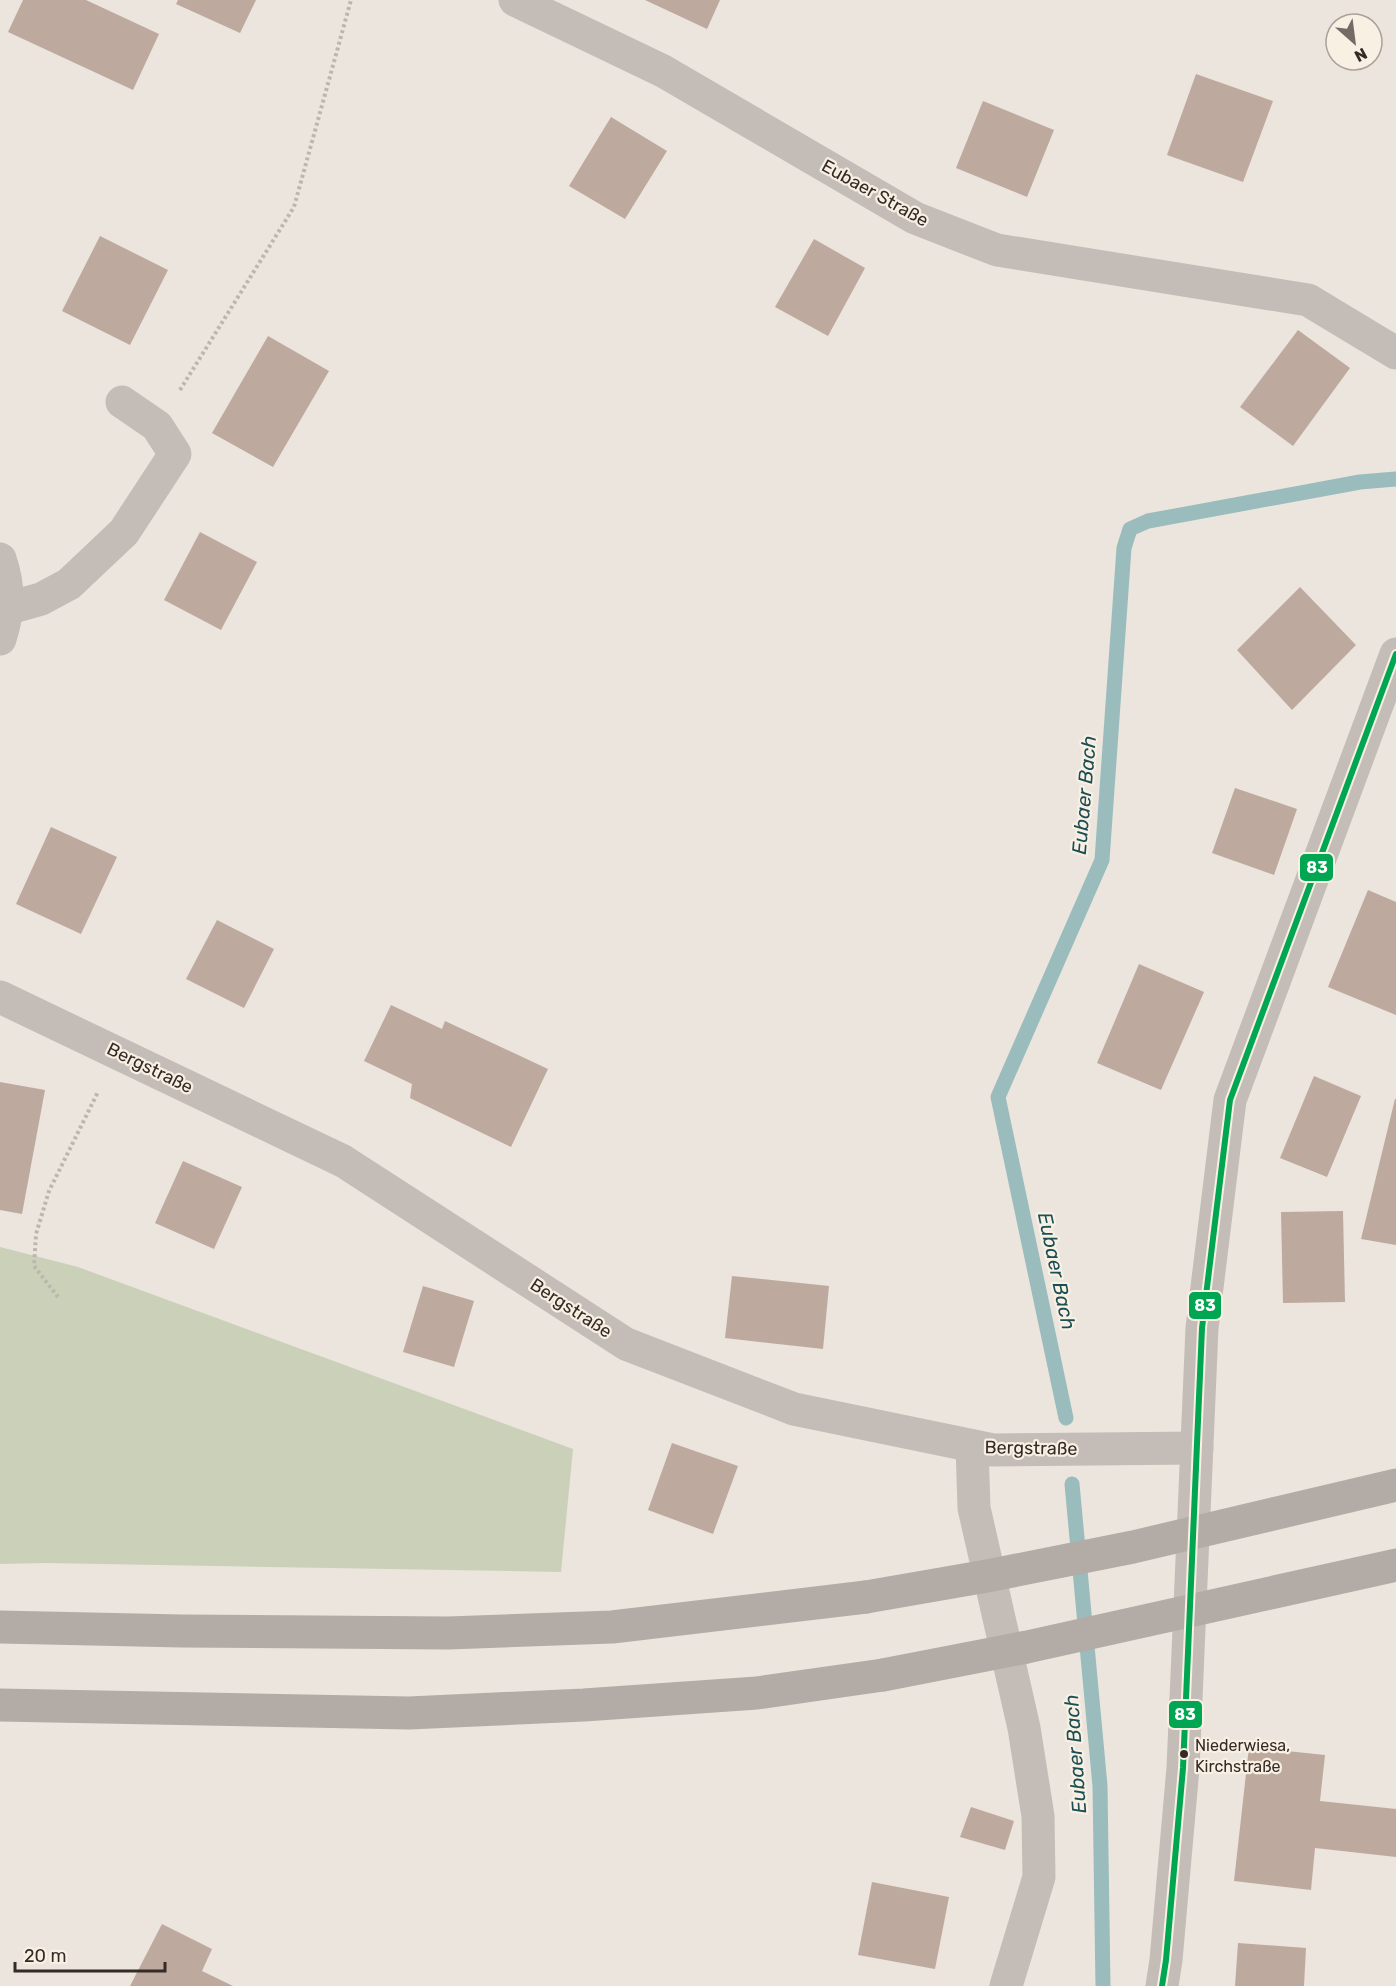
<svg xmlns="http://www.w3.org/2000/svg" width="1396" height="1986" viewBox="0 0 1396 1986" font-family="Rubik,sans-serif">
  <rect width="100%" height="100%" fill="#ebe5de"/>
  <!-- green -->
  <polygon fill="#cbd1b8" points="0,1247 78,1267 573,1449 561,1572 46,1563 0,1564"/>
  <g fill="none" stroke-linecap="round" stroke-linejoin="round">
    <!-- stream -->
    <g stroke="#9abcbc" stroke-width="15">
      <polyline points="1066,1418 998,1097 1102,860 1124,548 1130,529 1148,521 1360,482 1396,479"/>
      <polyline points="1072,1484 1100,1786 1103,1986"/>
    </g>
  </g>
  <!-- building -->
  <g fill="#bea99f">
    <polygon points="23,0 86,0 159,34 133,90 8,32"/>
    <polygon points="178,0 256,0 240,33 176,4"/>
    <polygon points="645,0 720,0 707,29"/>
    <polygon points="1196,74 1273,101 1243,182 1167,155"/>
    <polygon points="983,101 1054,130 1027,197 956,168"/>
    <polygon points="611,117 667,151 625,219 569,186"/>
    <polygon points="100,236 168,270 130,345 62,311"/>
    <polygon points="814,239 865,268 828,336 775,307"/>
    <polygon points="1298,330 1350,368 1293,446 1240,407"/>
    <polygon points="268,336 329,371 273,467 212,433"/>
    <polygon points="200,532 257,562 221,630 164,600"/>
    <polygon points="1300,587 1356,645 1292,710 1237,650"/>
    <polygon points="1235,788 1297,809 1274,875 1212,853"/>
    <polygon points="51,827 117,857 81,934 16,904"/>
    <polygon points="1368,890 1396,902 1396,1015 1328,987"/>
    <polygon points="217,920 274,949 244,1008 186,979"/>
    <polygon points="1139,964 1204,992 1161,1090 1097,1063"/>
    <polygon points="391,1005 442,1029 445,1021 548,1069 511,1147 410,1098 412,1084 364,1061"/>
    <polygon points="1314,1076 1361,1096 1327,1177 1280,1158"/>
    <polygon points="0,1082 45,1090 22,1214 0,1210"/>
    <polygon points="1395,1099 1396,1099 1396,1245 1361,1239"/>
    <polygon points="183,1161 242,1187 214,1249 155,1223"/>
    <polygon points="1343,1211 1345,1302 1283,1303 1281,1212"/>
    <polygon points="732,1276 829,1286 823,1349 725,1338"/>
    <polygon points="423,1286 474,1301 454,1367 403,1352"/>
    <polygon points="672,1443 738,1466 713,1534 648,1510"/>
    <polygon points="1249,1747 1325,1755 1320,1801 1396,1809 1396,1857 1315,1848 1311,1890 1234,1881"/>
    <polygon points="971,1807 1014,1821 1005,1850 960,1837"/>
    <polygon points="872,1882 949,1897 935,1969 858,1955"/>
    <polygon points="162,1924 212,1949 202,1971 233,1986 130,1986"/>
    <polygon points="1238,1943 1306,1948 1304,1986 1235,1986"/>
  </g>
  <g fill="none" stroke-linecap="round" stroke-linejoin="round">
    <!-- path -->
    <g stroke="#bdb6af" stroke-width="4" stroke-dasharray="3 3" stroke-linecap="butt">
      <polyline points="180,390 294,207 351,0"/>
      <polyline points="58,1297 34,1266 36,1234 49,1191 98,1092"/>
    </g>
    <!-- minor -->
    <g stroke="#c4bdb7" stroke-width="33">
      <polyline points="515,0 663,71 915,218 997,250 1308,300 1396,353"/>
      <path d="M0,559C10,588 9,611 0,639"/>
      <polyline points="9,608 41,599 69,584 124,532 175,454 157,426 122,402"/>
      <polyline points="0,997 343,1161 626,1344 794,1409 993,1450 1197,1448"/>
      <polyline points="972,1446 974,1508 1024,1728 1038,1816 1039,1877 1006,1986"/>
      <polyline points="1162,1986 1166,1960 1183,1768 1202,1328 1230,1100 1396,654"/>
    </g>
    <!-- major -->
    <g stroke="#b3aca6" stroke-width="33">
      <polyline points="0,1627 182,1631 448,1633 612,1627 866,1597"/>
      <polyline points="0,1705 409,1713 584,1705 757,1693 883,1675"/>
    </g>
    <!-- major-bridge -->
    <g stroke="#b3aca6" stroke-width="33">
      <polyline points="866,1597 987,1576 1133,1547 1396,1485"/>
      <polyline points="883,1675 1027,1647 1396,1565"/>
    </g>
    <!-- bus-1 casing -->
    <g stroke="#f9f0e4" stroke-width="10">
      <polyline id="bus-1" points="1162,1986 1166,1960 1183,1768 1202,1328 1230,1100 1396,654"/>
    </g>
    <!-- bus-1 -->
    <use href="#bus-1" stroke="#00a651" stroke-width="6"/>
  </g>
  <!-- markers -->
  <circle fill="#342a26" stroke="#f9f0e4" stroke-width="2" cx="1184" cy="1754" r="5"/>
  <g text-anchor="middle" stroke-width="4.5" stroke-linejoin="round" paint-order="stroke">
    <!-- bus labels -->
    <g font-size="16" fill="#342a26" stroke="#f9f0e4" text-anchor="start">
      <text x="1195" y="1751">Niederwiesa,<tspan x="1195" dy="21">Kirchstraße</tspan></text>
    </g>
    <!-- street labels -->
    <g font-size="18" fill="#342a26" stroke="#f9f0e4">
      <text transform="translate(875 193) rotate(29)" y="6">Eubaer Straße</text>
      <text transform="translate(150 1068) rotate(26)" y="6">Bergstraße</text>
      <text transform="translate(571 1308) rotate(33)" y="6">Bergstraße</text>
      <text transform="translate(1031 1448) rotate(1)" y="6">Bergstraße</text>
    </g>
    <!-- water labels -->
    <g font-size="20" font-style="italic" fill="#1b4f55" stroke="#f9f0e4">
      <text transform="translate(1084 795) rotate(-85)" y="7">Eubaer Bach</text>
      <text transform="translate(1057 1271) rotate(78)" y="7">Eubaer Bach</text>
      <text transform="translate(1075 1754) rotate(-94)" y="7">Eubaer Bach</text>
    </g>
  </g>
  <g stroke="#f9f0e4" stroke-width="2">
    <rect x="1299" y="853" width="35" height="29" rx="6" fill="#00a651"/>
    <rect x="1188" y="1291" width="34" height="29" rx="6" fill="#00a651"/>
    <rect x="1168" y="1700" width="35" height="29" rx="6" fill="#00a651"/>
  </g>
  <g font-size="16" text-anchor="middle" font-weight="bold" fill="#fff">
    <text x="1317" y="873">83</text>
    <text x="1205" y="1311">83</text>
    <text x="1185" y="1720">83</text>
  </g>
  <!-- north arrow -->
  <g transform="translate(1354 42) rotate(152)"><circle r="28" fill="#f9f0e4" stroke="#aaa198" stroke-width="1.5"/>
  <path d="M0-4.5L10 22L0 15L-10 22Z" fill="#746b66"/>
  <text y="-9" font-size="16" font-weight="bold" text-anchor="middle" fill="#342a26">N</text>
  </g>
  <!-- scale -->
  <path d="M15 1962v9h150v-9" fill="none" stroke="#342a26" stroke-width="3"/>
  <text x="24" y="1962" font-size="18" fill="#342a26" stroke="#f9f0e4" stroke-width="4.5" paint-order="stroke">20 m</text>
</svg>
